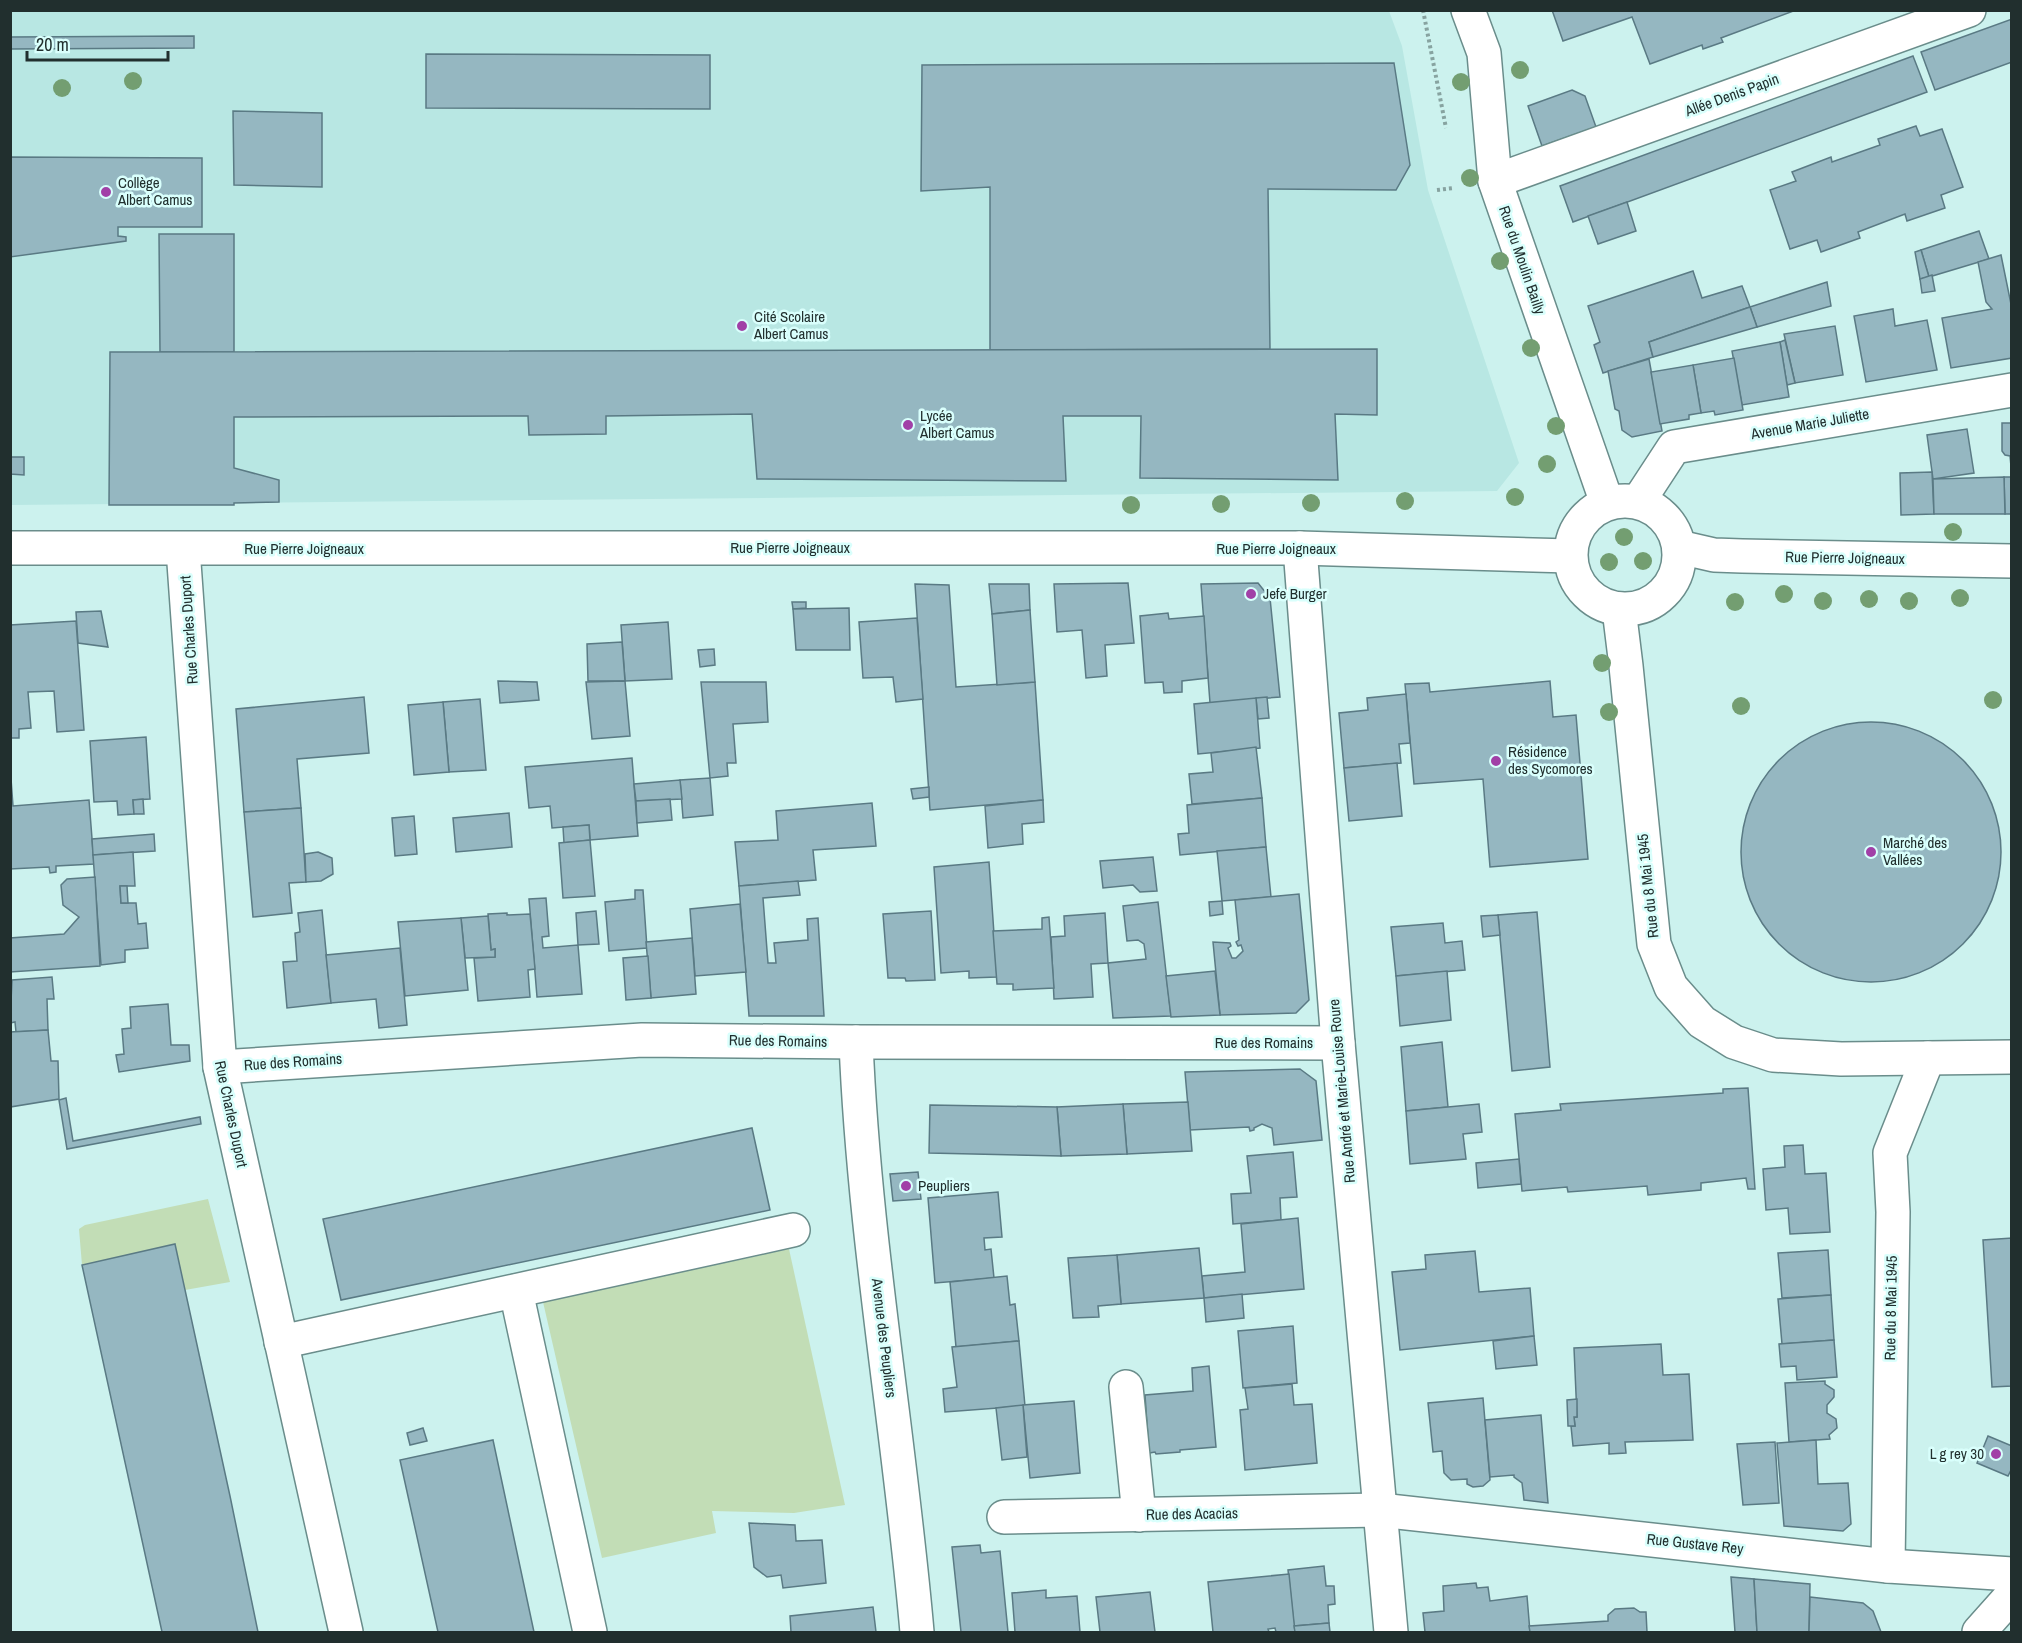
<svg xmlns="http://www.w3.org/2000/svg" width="2022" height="1643" viewBox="0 0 2022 1643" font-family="'Archivo Narrow',sans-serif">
  <rect width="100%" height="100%" fill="#ccf2ee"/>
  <!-- built -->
  <polygon fill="#b8e7e3" points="10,11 1389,11 1402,46 1428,190 1519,463 1497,491 11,505"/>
  <!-- green -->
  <g fill="#c2ddb6">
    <polygon points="208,1199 230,1282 185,1290 175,1244 82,1265 79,1229 85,1225"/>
    <polygon points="789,1249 845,1505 794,1513 712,1511 716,1533 602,1558 543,1302"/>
  </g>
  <!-- building -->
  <g fill="#95b7c1" stroke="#5a7a84" stroke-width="1.5">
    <polygon points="1552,10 1796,10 1721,38 1723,42 1703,49 1702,45 1650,64 1632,17 1563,41"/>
    <polygon points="2012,19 2012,62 1935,90 1921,52"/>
    <polygon points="194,36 194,48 10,49 10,37"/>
    <polygon points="426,54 710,55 710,109 426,108"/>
    <polygon points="1913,56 1927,92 1573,222 1560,186"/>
    <polygon points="1394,63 1410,165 1396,190 1268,189 1270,349 990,350 990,187 921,191 922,65"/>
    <polygon points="1572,90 1585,96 1596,127 1542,146 1528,106"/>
    <polygon points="233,111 322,113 322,187 234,185"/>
    <polygon points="1916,126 1920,136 1942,129 1963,187 1941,195 1945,208 1907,221 1905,214 1858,232 1860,238 1821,252 1817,240 1790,249 1770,190 1796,181 1792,172 1831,157 1832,162 1880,145 1878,139"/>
    <polygon points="10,157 202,158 202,227 118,227 118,236 126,237 126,241 10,257"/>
    <polygon points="1627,202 1636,231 1598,244 1588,216"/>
    <polygon points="1979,231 1989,259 1929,277 1921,250"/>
    <polygon points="159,234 234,234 234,352 160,352"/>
    <polygon points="1921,250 1929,277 1920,279 1915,252"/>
    <polygon points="2001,255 2012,309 2012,358 1951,368 1942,318 1992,309 1986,302 1978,262"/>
    <polygon points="1693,271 1702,298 1742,286 1750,307 1649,342 1653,357 1603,373 1594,345 1600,342 1588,306"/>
    <polygon points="1932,275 1935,291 1922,293 1920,279"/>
    <polygon points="1827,282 1831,306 1757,327 1750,307"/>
    <polygon points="1750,307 1757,327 1653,357 1649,342"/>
    <polygon points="1893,309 1895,326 1927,320 1937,370 1866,382 1854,316"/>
    <polygon points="1835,326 1843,375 1795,383 1784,334"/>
    <polygon points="1785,340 1795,383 1787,385 1780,342"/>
    <polygon points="1780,342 1789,397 1742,405 1732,351"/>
    <polygon points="1377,349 1377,415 1335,414 1338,480 1140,478 1141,416 1063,416 1066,481 757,479 752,414 606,416 606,434 529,435 528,416 234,417 234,468 279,480 279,502 234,503 234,505 109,505 110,352"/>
    <polygon points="1734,358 1743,410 1715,415 1714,411 1701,413 1693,365"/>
    <polygon points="1649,359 1662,431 1632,437 1622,430 1619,411 1615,409 1608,371"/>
    <polygon points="1693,365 1701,413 1689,415 1689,419 1660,424 1651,372"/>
    <polygon points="2002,423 2012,423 2012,477 2010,456 2005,455 2002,451"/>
    <polygon points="1967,429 1974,473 1933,479 1927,435"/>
    <polygon points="10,457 24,457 24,475 10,474"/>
    <polygon points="1932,472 1934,514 1901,515 1900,473"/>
    <polygon points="2004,477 2012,477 2012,514 2005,514"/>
    <polygon points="2004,477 2005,514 1934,514 1933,479"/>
    <polygon points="1128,583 1134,643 1105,645 1107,676 1086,678 1082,630 1057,632 1054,584"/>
    <polygon points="1258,583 1270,598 1280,697 1210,703 1201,584"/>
    <polygon points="915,584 949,585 956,687 1035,682 1043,800 930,810"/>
    <polygon points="989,584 1029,584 1030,610 992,614"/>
    <polygon points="792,602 806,602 806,608 793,609"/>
    <polygon points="849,608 850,650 796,650 793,609"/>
    <polygon points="1030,610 1035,682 997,685 992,614"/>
    <polygon points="101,611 108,647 78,643 76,612"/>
    <polygon points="1168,613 1169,619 1204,616 1208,678 1182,681 1182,692 1164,693 1163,682 1145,683 1140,616"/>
    <polygon points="917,618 923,699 896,702 893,677 863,678 859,622"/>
    <polygon points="76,621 84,730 57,732 54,691 28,692 31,728 19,729 19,738 10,738 10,625"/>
    <polygon points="668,622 672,679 625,681 621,625"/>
    <polygon points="622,642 625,681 588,681 587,644"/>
    <polygon points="714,649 715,665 700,667 698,650"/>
    <polygon points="498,681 537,682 539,700 500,703"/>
    <polygon points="625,681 630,736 592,739 586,682"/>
    <polygon points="1550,681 1553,717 1576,715 1588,859 1490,867 1483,779 1414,784 1405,684 1429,683 1430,692"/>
    <polygon points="701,682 766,682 768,722 733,724 736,763 727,763 728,776 710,778"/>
    <polygon points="1406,694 1410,743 1399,744 1401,763 1344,768 1339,713 1368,710 1367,698"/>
    <polygon points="364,697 369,753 297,759 301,808 244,812 236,709"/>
    <polygon points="1267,697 1269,718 1258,719 1256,698"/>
    <polygon points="1256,698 1260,748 1198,754 1194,704"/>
    <polygon points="480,699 486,770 449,772 443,702"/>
    <polygon points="443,702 449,772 414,775 408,705"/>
    <circle cx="1871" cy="852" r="130"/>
    <polygon points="146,737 150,799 133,800 134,814 118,815 117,801 94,802 90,741"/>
    <polygon points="1256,747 1262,798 1192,804 1189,774 1213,772 1211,753"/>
    <polygon points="632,758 638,836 590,840 589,825 552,828 550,806 529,808 525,767"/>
    <polygon points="1397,763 1402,816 1349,821 1344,768"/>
    <polygon points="10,765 13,806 89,800 94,864 56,866 56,872 50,873 49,867 10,869"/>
    <polygon points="710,778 713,815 683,818 680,780"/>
    <polygon points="680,780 682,799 636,801 634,784"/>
    <polygon points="929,787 929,797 913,799 911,789"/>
    <polygon points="1262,798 1266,847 1180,855 1178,834 1189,833 1187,805"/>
    <polygon points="143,799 144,814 134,814 133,800"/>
    <polygon points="670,799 672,820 637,823 636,801"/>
    <polygon points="1043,800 1044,822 1022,824 1023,844 988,848 985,806"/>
    <polygon points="872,803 876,846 813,850 816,880 739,886 735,842 778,840 776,811"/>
    <polygon points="301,808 306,882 289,883 292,913 253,917 244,812"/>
    <polygon points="509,813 512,847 456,852 453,818"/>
    <polygon points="414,816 417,854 395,856 392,818"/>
    <polygon points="589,825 590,840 564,843 563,827"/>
    <polygon points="154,834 155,851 93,855 92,839"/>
    <polygon points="590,840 595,896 563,898 559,843"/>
    <polygon points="1266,847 1271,897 1222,901 1217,851"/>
    <polygon points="133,852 135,886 120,886 121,903 136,903 138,924 146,923 148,948 125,950 125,962 101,965 93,855"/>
    <polygon points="318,852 332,858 333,874 321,881 306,882 305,854"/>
    <polygon points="1153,857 1157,891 1140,892 1133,885 1103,888 1100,861"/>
    <polygon points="989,862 997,977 969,978 969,971 941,973 934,867"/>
    <polygon points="95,877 100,966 10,972 10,938 64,934 79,917 63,905 61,885 67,879"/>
    <polygon points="798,881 800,895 763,898 768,963 776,963 774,943 808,940 807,919 818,918 824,1016 749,1016 739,886"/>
    <polygon points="120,886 127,886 128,903 121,903"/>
    <polygon points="635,890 643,890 647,948 609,951 605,902 635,899"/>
    <polygon points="1299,894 1309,1000 1296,1013 1220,1015 1213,942 1230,943 1231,946 1228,948 1232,958 1236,958 1243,951 1241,945 1238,946 1236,942 1239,940 1235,900"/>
    <polygon points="546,898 549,936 542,937 543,948 578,945 582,994 537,997 529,899"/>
    <polygon points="1222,901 1223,914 1210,916 1209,902"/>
    <polygon points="1158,902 1171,1016 1113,1018 1108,963 1146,959 1144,944 1138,940 1127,941 1123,906"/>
    <polygon points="740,904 746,972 695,976 690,909"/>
    <polygon points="322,910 331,1003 287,1008 283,962 297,961 295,933 300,932 298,913"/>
    <polygon points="596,911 599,944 578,945 576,913"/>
    <polygon points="931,911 935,980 906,981 905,978 888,978 883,914"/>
    <polygon points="1537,912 1550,1067 1512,1071 1498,915"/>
    <polygon points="507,913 507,915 530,914 535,969 528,970 530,997 478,1001 474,958 495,957 495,949 491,950 488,914"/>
    <polygon points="1105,913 1108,963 1091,964 1093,997 1054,999 1051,937 1065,936 1064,916"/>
    <polygon points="1498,915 1500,935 1483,937 1481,916"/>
    <polygon points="488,916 491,950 495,949 495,957 465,958 461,918"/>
    <polygon points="1049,917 1054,988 1013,990 1013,984 997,984 993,931 1042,929 1042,918"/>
    <polygon points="461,918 468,990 405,996 398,922"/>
    <polygon points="1443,923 1445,943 1462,941 1465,970 1396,976 1391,927"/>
    <polygon points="692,938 696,994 651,998 646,942"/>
    <polygon points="400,948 407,1025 379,1028 376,999 331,1003 326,955"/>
    <polygon points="648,956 651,998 626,1000 623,958"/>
    <polygon points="1215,971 1220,1015 1171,1017 1166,976"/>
    <polygon points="1447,971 1451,1020 1400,1026 1396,976"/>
    <polygon points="52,977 54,999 47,999 48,1030 16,1032 15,1022 10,1023 12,980"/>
    <polygon points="168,1004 171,1045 189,1045 190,1061 119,1072 116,1055 124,1054 122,1029 131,1028 130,1007"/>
    <polygon points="48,1030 51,1061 58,1061 59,1099 10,1107 10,1032"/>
    <polygon points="1442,1042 1448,1107 1406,1111 1401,1047"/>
    <polygon points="1300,1069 1316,1081 1322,1140 1274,1145 1272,1128 1262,1124 1254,1128 1254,1130 1250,1131 1249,1127 1190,1130 1185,1072"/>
    <polygon points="1748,1088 1755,1189 1748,1189 1746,1178 1701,1183 1701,1190 1648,1195 1647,1186 1568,1192 1567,1187 1522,1191 1515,1114 1561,1110 1560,1104 1723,1093 1723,1089"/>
    <polygon points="66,1098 73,1141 200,1117 201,1124 67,1149 59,1100"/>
    <polygon points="1188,1102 1192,1151 1127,1154 1123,1104"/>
    <polygon points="1123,1104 1127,1154 1061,1156 1057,1107"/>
    <polygon points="1479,1104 1482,1132 1463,1134 1466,1159 1410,1164 1406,1111"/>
    <polygon points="930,1105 1057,1107 1061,1156 929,1153"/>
    <polygon points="752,1128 770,1210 341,1300 323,1219"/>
    <polygon points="1803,1145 1805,1174 1826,1173 1830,1232 1790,1234 1788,1208 1766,1210 1763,1169 1785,1167 1784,1146"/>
    <polygon points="1293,1152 1297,1197 1280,1198 1281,1220 1233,1224 1231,1194 1251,1193 1247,1156"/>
    <polygon points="1519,1159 1521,1184 1478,1188 1476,1163"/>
    <polygon points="918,1172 921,1199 893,1201 890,1174"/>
    <polygon points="998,1192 1002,1237 984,1238 985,1250 991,1249 994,1278 935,1283 928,1198"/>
    <polygon points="1298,1218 1304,1289 1204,1298 1202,1276 1245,1272 1241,1224"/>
    <polygon points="2012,1238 2012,1386 1992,1387 1983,1240"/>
    <polygon points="175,1244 230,1496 258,1632 162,1632 82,1265"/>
    <polygon points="1199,1248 1204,1298 1121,1304 1117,1255"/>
    <polygon points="1828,1250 1831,1295 1782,1298 1778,1253"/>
    <polygon points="1475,1251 1479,1292 1530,1288 1534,1336 1400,1350 1392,1272 1426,1269 1425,1255"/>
    <polygon points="1117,1255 1121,1304 1098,1306 1099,1317 1073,1318 1068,1258"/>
    <polygon points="1007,1276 1010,1305 1015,1304 1019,1341 956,1347 950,1282"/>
    <polygon points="1242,1294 1244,1318 1206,1322 1204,1298"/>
    <polygon points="1831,1295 1834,1340 1782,1344 1778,1299"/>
    <polygon points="1293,1326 1297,1383 1243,1388 1238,1331"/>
    <polygon points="1534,1336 1537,1365 1496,1369 1493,1341"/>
    <polygon points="1834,1340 1837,1377 1797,1380 1796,1366 1781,1367 1779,1344"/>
    <polygon points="1019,1341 1025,1406 945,1412 943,1389 957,1387 952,1347"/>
    <polygon points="1661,1344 1663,1375 1689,1374 1693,1440 1625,1442 1626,1453 1609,1454 1609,1443 1573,1446 1571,1426 1575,1426 1574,1417 1577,1417 1574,1348"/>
    <polygon points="1209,1366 1216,1447 1180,1450 1180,1452 1156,1454 1155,1452 1149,1453 1145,1395 1193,1391 1192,1368"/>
    <polygon points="1825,1381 1825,1384 1834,1390 1834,1397 1827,1405 1827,1413 1836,1419 1837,1428 1829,1435 1830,1439 1789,1442 1785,1383"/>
    <polygon points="1292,1384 1294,1405 1312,1404 1317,1463 1245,1470 1240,1410 1248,1409 1245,1388"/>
    <polygon points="1483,1398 1490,1480 1483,1486 1473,1487 1467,1484 1467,1479 1451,1480 1444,1473 1442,1451 1433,1452 1428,1403"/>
    <polygon points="1577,1399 1577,1417 1574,1417 1575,1426 1568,1426 1567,1400"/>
    <polygon points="1074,1401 1080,1473 1030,1478 1023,1405"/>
    <polygon points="1023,1405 1027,1457 1002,1460 996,1408"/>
    <polygon points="1541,1415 1548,1503 1524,1500 1522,1483 1514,1477 1514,1475 1490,1477 1485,1420"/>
    <polygon points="423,1428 427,1441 410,1445 407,1433"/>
    <polygon points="1988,1436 2012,1446 2012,1468 2008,1476 1977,1463"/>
    <polygon points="493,1440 534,1632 438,1632 400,1460"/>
    <polygon points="1816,1440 1818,1484 1848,1483 1851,1524 1843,1531 1784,1526 1777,1443"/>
    <polygon points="1775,1442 1779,1503 1743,1505 1737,1444"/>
    <polygon points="749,1523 795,1525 796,1541 822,1540 826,1583 783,1588 781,1575 767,1577 754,1567"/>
    <polygon points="980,1545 981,1553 1000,1551 1008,1632 961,1632 952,1547"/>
    <polygon points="1324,1566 1326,1586 1334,1586 1335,1604 1328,1605 1329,1623 1294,1626 1288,1570"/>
    <polygon points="1289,1574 1295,1632 1276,1632 1275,1628 1268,1629 1269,1632 1213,1632 1208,1582"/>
    <polygon points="1731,1577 1754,1579 1757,1632 1735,1632"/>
    <polygon points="1754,1579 1810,1584 1809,1632 1757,1632"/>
    <polygon points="1476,1583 1477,1588 1488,1587 1490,1601 1527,1596 1530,1632 1425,1632 1423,1613 1444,1611 1443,1586"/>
    <polygon points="1046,1590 1046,1598 1077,1596 1080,1632 1015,1632 1012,1593"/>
    <polygon points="1150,1592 1155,1632 1100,1632 1096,1597"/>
    <polygon points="1810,1597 1863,1603 1873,1611 1881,1632 1809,1632"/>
    <polygon points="873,1607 876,1632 791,1632 790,1616"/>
    <polygon points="1634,1608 1640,1612 1646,1612 1647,1632 1530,1632 1529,1626 1608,1621 1608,1615 1615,1609"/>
    <polygon points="1329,1623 1330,1632 1295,1632 1294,1626"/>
  </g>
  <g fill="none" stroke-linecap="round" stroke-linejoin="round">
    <!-- minor casing -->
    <g stroke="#6a8d8b" stroke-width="36">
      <g id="minor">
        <polyline points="1468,10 1484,53 1495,181 1607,503"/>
        <polyline points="1495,181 1969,10"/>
        <circle cx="1625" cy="555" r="54"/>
        <polyline points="1638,502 1674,447 2012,390"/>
        <polyline points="1679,547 1714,555 1742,556 2012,561"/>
        <polyline points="10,548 1300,548 1570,556"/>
        <polyline points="1300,548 1338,1043 1391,1632"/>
        <polyline points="183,549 220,1067 346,1632"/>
        <polyline points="1619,609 1626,666 1654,944 1671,987 1702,1022 1734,1042 1773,1055 1841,1059 2012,1057"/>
        <path d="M856,1042C864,1240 900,1436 917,1632"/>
        <polyline points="220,1067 642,1040 856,1042 1338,1043"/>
        <polyline points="516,1291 590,1632"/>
        <polyline points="281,1342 793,1230"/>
        <polyline points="1126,1387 1139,1515"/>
        <polyline points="1004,1517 1380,1510 1888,1566 2012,1574"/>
        <polyline points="1888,1566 1893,1212 1890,1153 1928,1058"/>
        <polyline points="1979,1632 2012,1595"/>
      </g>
    </g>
    <!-- path -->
    <g stroke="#87a3a0" stroke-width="4" stroke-dasharray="3 3" stroke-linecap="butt">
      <polyline points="1423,10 1446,128"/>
      <polyline points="1437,190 1454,188"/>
    </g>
    <!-- minor -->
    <use href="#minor" stroke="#fff" stroke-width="33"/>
  </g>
  <!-- trees -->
  <g fill="#739e71">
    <circle cx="1520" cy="70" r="9"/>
    <circle cx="133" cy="81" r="9"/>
    <circle cx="1461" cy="82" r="9"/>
    <circle cx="62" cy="88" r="9"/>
    <circle cx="1470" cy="178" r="9"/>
    <circle cx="1500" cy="261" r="9"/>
    <circle cx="1531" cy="348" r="9"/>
    <circle cx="1556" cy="426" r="9"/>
    <circle cx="1547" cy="464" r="9"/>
    <circle cx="1515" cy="497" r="9"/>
    <circle cx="1405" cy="501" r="9"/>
    <circle cx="1311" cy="503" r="9"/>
    <circle cx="1221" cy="504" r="9"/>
    <circle cx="1131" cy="505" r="9"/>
    <circle cx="1953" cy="532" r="9"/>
    <circle cx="1624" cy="537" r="9"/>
    <circle cx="1643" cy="561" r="9"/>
    <circle cx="1609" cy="562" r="9"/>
    <circle cx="1784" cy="594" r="9"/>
    <circle cx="1960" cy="598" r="9"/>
    <circle cx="1869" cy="599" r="9"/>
    <circle cx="1823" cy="601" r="9"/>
    <circle cx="1909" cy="601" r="9"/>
    <circle cx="1735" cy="602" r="9"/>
    <circle cx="1602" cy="663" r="9"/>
    <circle cx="1993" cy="700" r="9"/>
    <circle cx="1741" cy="706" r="9"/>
    <circle cx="1609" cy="712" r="9"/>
  </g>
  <!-- markers -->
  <g fill="#a140a7" stroke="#d9fffc" stroke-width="2">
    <circle cx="106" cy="192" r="6"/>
    <circle cx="742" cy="326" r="6"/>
    <circle cx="908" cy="425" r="6"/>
    <circle cx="1251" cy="594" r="6"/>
    <circle cx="1496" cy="761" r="6"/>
    <circle cx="1871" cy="852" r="6"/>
    <circle cx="906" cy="1186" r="6"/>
    <circle cx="1996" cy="1454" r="6"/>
  </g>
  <g text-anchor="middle" stroke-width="5" stroke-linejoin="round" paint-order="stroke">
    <!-- street labels -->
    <g font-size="15" fill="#212f2e" stroke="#d9fffc">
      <text transform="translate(1732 95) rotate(-20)" y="5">Allée Denis Papin</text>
      <text transform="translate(1522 260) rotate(71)" y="5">Rue du Moulin Bailly</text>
      <text transform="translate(1810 424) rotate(-10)" y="5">Avenue Marie Juliette</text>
      <text x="790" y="553">Rue Pierre Joigneaux</text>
      <text x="304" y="554">Rue Pierre Joigneaux</text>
      <text x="1276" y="554">Rue Pierre Joigneaux</text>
      <text transform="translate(1845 558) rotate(1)" y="5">Rue Pierre Joigneaux</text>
      <text transform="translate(189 630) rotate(-94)" y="5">Rue Charles Duport</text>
      <text transform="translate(1648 886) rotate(-96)" y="5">Rue du 8 Mai 1945</text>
      <text transform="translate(778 1041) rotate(1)" y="5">Rue des Romains</text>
      <text x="1264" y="1048">Rue des Romains</text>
      <text transform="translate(293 1062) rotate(-4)" y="5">Rue des Romains</text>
      <text transform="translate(1342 1091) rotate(-95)" y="5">Rue André et Marie-Louise Roure</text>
      <text transform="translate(231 1114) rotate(78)" y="5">Rue Charles Duport</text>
      <text transform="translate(1891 1308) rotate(-89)" y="5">Rue du 8 Mai 1945</text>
      <text transform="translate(884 1338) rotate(83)" y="5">Avenue des Peupliers</text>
      <text transform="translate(1192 1514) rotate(-1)" y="5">Rue des Acacias</text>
      <text transform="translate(1695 1544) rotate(6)" y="5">Rue Gustave Rey</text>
    </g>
    <!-- poi labels -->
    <g font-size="15" fill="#212f2e" stroke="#d9fffc" text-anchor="start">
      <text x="118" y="188">Collège<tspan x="118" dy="17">Albert Camus</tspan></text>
      <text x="754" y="322">Cité Scolaire<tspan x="754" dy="17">Albert Camus</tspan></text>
      <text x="920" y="421">Lycée<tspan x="920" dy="17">Albert Camus</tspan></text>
      <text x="1263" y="599">Jefe Burger</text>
      <text x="1508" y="757">Résidence<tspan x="1508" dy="17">des Sycomores</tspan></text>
      <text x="1883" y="848">Marché des<tspan x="1883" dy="17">Vallées</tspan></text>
      <text x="918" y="1191">Peupliers</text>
      <text x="1984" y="1459" text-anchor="end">L g rey 30</text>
    </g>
  </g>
  <!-- border -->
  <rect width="2022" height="1643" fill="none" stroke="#212f2e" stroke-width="24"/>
  <!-- scale -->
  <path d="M27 51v9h141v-9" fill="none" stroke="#212f2e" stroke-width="3"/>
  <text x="36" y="51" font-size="18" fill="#212f2e" stroke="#d9fffc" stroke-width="4.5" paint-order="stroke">20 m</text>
</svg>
